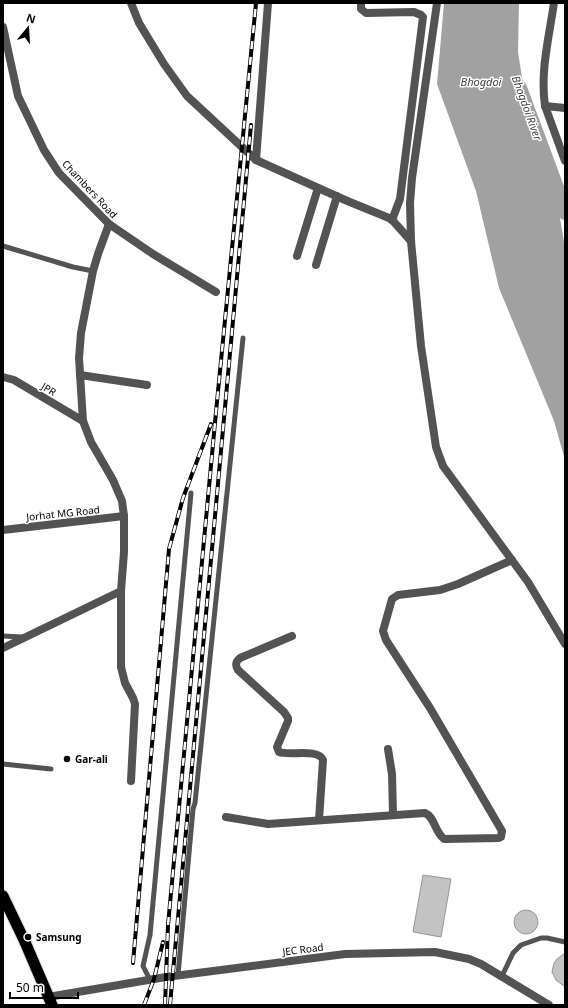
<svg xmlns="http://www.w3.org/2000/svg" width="568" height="1008" viewBox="0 0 568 1008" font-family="'Noto Sans',sans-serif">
  <rect width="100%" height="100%" fill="#fff"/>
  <!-- water -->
  <polygon fill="#a1a1a1" points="444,3 519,3 518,52 526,103 536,152 546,183 558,206 565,248 565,460 554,421 499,288 476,191 437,84"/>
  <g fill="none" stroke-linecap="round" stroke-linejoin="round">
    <!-- river -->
    <polyline stroke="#a1a1a1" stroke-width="16" points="519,88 565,212"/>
  </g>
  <!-- building -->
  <g fill="#c3c3c3" stroke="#979797">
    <polygon points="423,875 451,879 441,937 413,932"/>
    <circle cx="526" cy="922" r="12"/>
    <polygon points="565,953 565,987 556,980 552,972 554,963 557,959"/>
  </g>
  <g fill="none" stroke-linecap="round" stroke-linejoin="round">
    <!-- trunk casing -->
    <g stroke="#dbdbdb" stroke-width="13">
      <polyline id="trunk" points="3,896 25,942 52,1005"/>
    </g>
    <!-- service -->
    <g stroke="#535353" stroke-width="5">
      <polyline points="3,246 73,267 93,271"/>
      <polyline points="3,636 22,637"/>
      <polyline points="3,764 51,769"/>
      <polyline points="178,975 193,809 195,803 243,338"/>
      <polyline points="502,976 513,953 521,945 541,938 547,938 565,942"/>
      <polyline points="150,980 143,966 150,935 191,493"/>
    </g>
    <!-- minor -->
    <g stroke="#535353" stroke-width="8">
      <polyline points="131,3 139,23 164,64 187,96 256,160 345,200 389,218 394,222 411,241"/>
      <polyline points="361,3 361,9 366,13 414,12 421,15 423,17 400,199 392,220"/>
      <polyline points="437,3 412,178 410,203 411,241 421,346 436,447 443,466 528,582 565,644"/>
      <path d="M554,3C549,37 540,72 545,106L565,161"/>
      <polyline points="3,27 18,96 44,150 59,173 109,224 153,254 216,292"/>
      <polyline points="545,106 565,108"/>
      <polyline points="256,160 268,3"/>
      <polyline points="109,224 98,254 93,271 81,333 79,358 83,421 91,442 113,480 122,501 124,516 124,552 121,591 121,667 125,683 133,698 135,704 131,781"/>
      <polyline points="297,256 318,188"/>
      <polyline points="316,265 337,196"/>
      <polyline points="80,375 147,385"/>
      <polyline points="3,377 14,380 83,421"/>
      <polyline points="3,530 124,516"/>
      <path d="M292,636L240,658C235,662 235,665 238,670L284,712L288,718V721L277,747L279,752C290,756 318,748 323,760L319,820"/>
      <polyline points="3,648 121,591"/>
      <polyline points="388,749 392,774 393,814"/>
      <path d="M226,817L268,824L425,813C435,817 434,831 444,839L499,838L501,837L502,831L430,708L386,640L383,631L392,599L398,595L440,590L458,584L512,560"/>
    </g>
    <!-- tertiary -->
    <polyline stroke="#535353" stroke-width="8" points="48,997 166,977 345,954 435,952 469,959 481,964 549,1005"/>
    <!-- trunk -->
    <use href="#trunk" stroke="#000" stroke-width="11"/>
    <!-- rail casing -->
    <g stroke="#000" stroke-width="4">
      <g id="rail">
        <polyline points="133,963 169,549 183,498 211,424"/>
        <polyline points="144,1005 154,979 163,942"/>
        <polyline points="165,1005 168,925 216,412 256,3"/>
        <polyline points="170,1005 251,125"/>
      </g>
    </g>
    <!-- rail -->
    <use href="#rail" stroke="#fff" stroke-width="2.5" stroke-dasharray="8" stroke-linecap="butt"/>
  </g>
  <!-- markers -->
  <g fill="#000" stroke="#fff" stroke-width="1.5">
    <circle cx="67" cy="759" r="4"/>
    <circle cx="28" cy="937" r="4"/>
  </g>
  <g text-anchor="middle" stroke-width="3" stroke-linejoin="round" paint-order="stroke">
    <!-- street labels -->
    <g font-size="10" fill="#000" stroke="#fff">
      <text transform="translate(90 189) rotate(47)" y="4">Chambers Road</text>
      <text transform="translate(49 389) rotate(31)" y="4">JPR</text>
      <text transform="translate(63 513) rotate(-6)" y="4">Jorhat MG Road</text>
      <text transform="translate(303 949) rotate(-7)" y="4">JEC Road</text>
    </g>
    <!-- poi labels -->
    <g font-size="10" font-weight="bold" fill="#000" stroke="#fff" text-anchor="start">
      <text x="75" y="763">Gar-ali</text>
      <text x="36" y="941">Samsung</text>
    </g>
    <!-- water labels -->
    <g font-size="11" font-style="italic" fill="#424242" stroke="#fff">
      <text x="481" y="86">Bhogdoi</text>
      <text transform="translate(527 108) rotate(70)" y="4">Bhogdoi River</text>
    </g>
  </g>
  <!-- border -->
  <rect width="568" height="1008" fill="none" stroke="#000000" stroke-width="8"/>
  <!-- north arrow -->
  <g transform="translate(28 28) rotate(18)" stroke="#ffffff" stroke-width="3" paint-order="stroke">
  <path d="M0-3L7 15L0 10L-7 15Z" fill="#000000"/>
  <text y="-6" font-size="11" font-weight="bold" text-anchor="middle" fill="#000000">N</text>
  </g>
  <!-- scale -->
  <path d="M10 992v6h68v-6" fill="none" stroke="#000000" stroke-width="2"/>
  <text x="16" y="992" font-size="12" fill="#000000" stroke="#ffffff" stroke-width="3" paint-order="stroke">50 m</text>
</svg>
